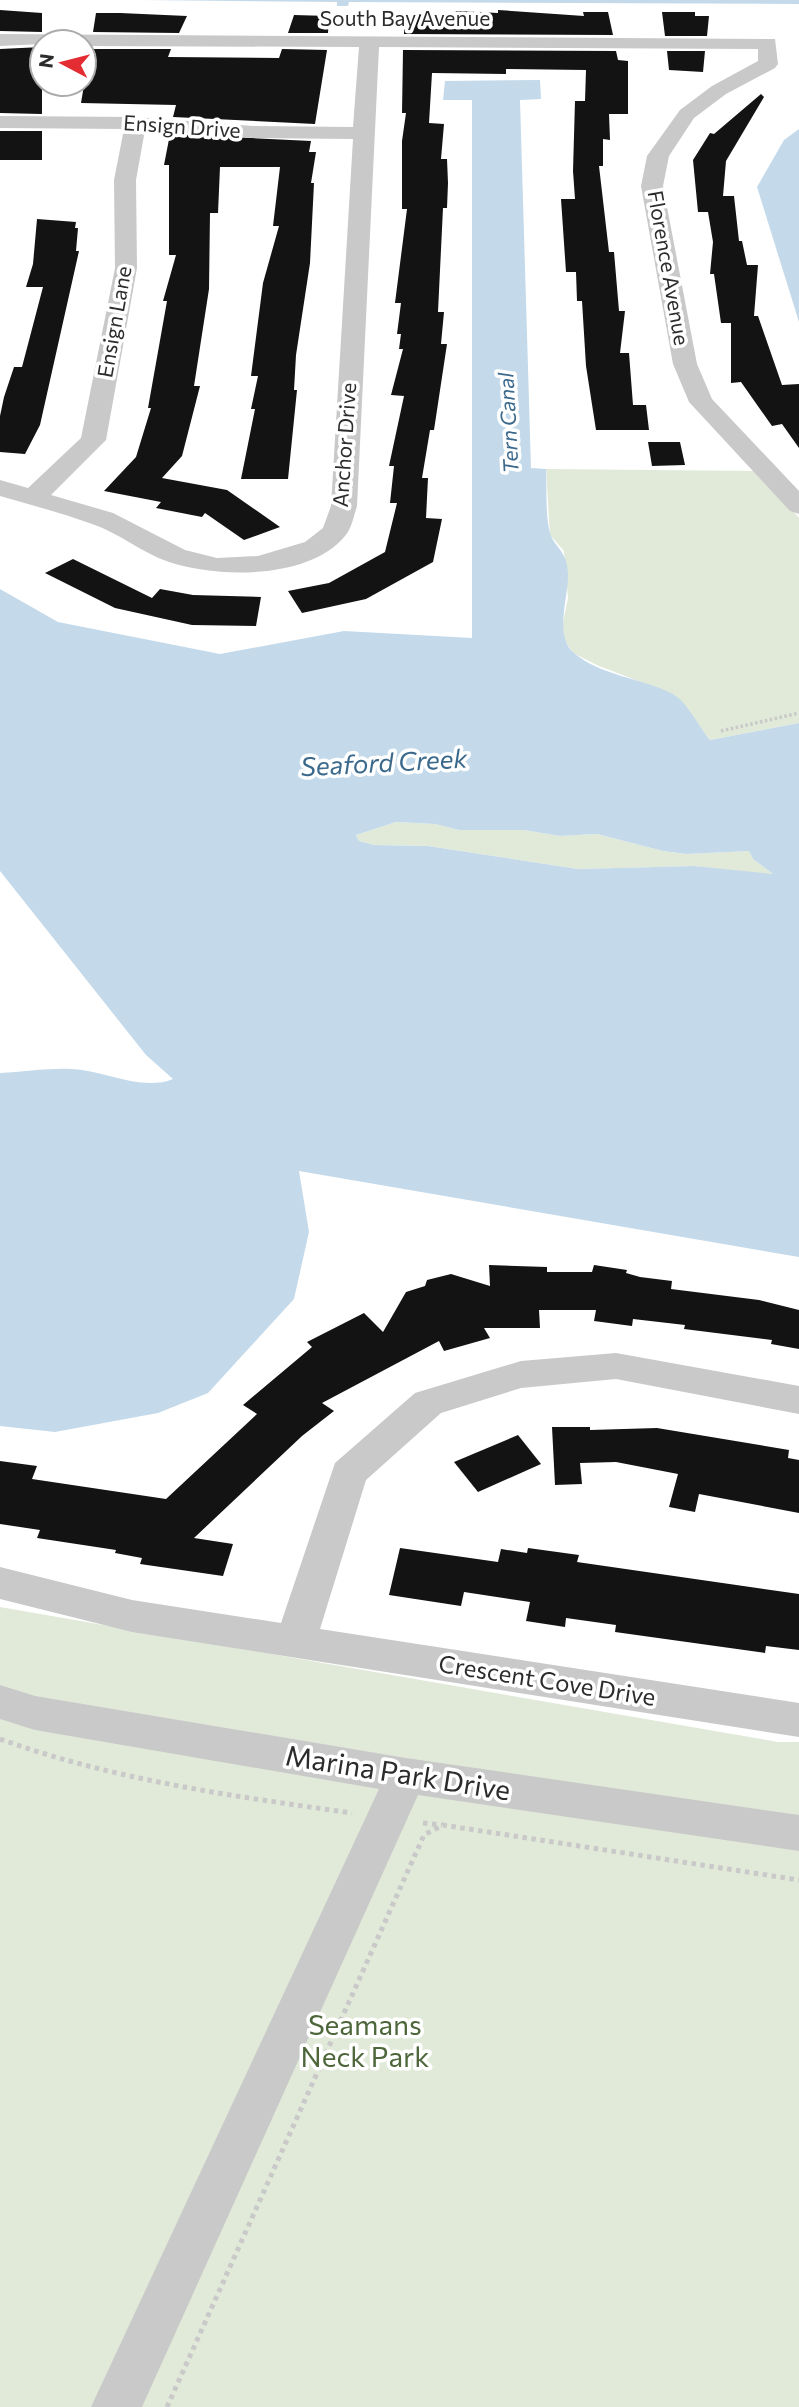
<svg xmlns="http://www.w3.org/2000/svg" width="799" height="2407" viewBox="0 0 799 2407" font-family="Commissioner,sans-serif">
  <rect width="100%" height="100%" fill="#fff"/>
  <!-- green -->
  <g fill="#e1ead9">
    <polygon points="546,469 759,471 799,518 799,723 710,740 675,695 599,666 573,653 564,639 562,627 568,598 564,551 550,535"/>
    <polygon points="396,822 435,824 459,830 525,830 560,836 597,834 663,851 686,854 749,851 753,859 774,875 694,866 578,869 428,846 374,845 359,841 356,835"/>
    <polygon points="0,1607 778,1742 799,1742 799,2407 0,2407"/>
  </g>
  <!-- water -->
  <g fill="#c4daea" fill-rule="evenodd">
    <polygon points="142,0 799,0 799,4 349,2 348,6 337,6 337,2"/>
    <path d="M540,80L541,99L520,100L531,468L546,469C547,489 545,514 550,533C555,549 568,550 568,576C568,599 554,636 574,653C601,676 642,678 673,694C687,702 699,727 710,740L799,723V1257L299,1171L309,1232L294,1299L208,1393L158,1413L55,1432L0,1426V1073C23,1072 48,1068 71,1069C104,1070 141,1092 173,1079L146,1055L0,871V589L58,622L220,654L344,631L472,638V100H443L445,81ZM396,822L435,824L459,830H524L560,836L597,834L663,851L686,854L749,851L753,859L773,874L694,866L578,869L428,846L374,845L359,841L356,835Z"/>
    <polygon points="799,129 799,322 757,187 784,140"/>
  </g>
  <!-- building -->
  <g fill="#131313">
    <polygon points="0,10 42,13 42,32 0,31"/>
    <polygon points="498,10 584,16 583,12 608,12 613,35 404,34 404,14 444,15 455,14 456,11 498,13"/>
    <polygon points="662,12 695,12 695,16 709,16 707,36 665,36"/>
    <polygon points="96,13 120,13 187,16 179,33 93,32"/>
    <polygon points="294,15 329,16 328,33 288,33"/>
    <polygon points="42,47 42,114 0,113 0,49"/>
    <polygon points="90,49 171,49 168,57 279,58 282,49 327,50 315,124 173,117 176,105 81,103"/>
    <polygon points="403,50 616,51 618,60 628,61 628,114 609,114 610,140 603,139 603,166 599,166 609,252 614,252 619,311 625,311 620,353 629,353 633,405 646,405 649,430 596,430 586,366 582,301 577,301 576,272 566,272 561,199 575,199 573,171 575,101 585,101 586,70 506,69 506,74 432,73 429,123 444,124 441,159 447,159 448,183 447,208 443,208 438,312 444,312 441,344 447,344 434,430 430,430 422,478 428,478 426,518 442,519 433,562 366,599 302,613 288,591 329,583 385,552 397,503 390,503 394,466 389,466 404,396 391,395 403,349 399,349 401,334 397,334 401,303 395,303 407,209 402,209 402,141 406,113 402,113"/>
    <polygon points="667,51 705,51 703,72 669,70"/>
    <polygon points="761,94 764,97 726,161 723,196 734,196 739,241 742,241 747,265 758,265 754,316 758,316 782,385 799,384 799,448 782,424 772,426 741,382 731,383 731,323 721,323 714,274 710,274 713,242 708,212 698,212 693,160 710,133 714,134"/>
    <rect x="0" y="131" width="42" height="29"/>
    <polygon points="170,134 311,141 309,152 316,152 311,183 314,183 310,263 296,355 294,390 297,390 288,479 241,479 255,409 251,409 258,376 251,376 263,283 279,226 273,226 280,167 220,167 218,213 210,213 209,289 194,386 200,386 182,456 162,478 227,490 280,527 244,540 205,513 202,517 156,508 161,502 104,491 136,457 151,408 148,408 167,301 163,301 176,255 169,255 169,165 164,165"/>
    <polygon points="37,219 76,222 75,228 78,228 76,251 79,251 40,425 25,454 0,452 0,416 4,397 14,367 22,367 43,287 26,287 33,264"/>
    <polygon points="648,442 680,442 685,465 652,466"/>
    <polygon points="73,559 152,598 160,589 193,595 261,597 256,626 192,625 115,608 45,573"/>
    <polygon points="489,1265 547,1267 547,1272 592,1272 594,1265 627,1270 626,1273 640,1277 672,1281 671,1289 759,1300 799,1310 799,1349 771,1344 772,1340 684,1329 685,1325 633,1319 632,1326 594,1321 596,1310 539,1310 540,1328 484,1328 490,1338 444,1351 439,1341 322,1403 334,1411 302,1436 194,1538 233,1544 223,1576 140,1564 142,1558 115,1553 116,1550 37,1538 40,1530 0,1524 0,1461 37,1466 32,1479 166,1499 257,1414 243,1405 312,1347 307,1342 364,1313 383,1332 406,1292 425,1286 427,1280 451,1274 490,1286"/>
    <polygon points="552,1427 590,1427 590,1430 657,1428 789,1450 788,1458 799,1460 799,1513 699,1494 695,1512 669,1507 678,1474 616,1462 580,1463 582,1484 555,1485"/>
    <polygon points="518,1435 541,1464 478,1492 454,1462"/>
    <polygon points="400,1548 498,1562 501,1549 527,1553 528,1548 579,1555 577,1562 799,1594 799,1650 766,1646 765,1653 615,1632 616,1625 566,1618 565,1627 526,1621 530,1602 464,1592 461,1606 389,1595"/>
  </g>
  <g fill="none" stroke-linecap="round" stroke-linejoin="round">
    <!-- path-far1 -->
    <polyline stroke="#c9c9c9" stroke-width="3.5" stroke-dasharray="2.5 2.5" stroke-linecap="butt" points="721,731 799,713"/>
    <!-- path -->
    <g stroke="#c9c9c9" stroke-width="5" stroke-dasharray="4.5 4.5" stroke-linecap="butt">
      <path d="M0,1739C114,1780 232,1796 352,1813"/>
      <polyline points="423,1823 442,1825"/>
      <polyline points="167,2407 424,1835 443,1825 799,1880"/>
    </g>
    <!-- minor -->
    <g fill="#c9c9c9" fill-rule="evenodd">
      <path d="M0,34L775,39L778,64L775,68L726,94L694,118L669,156L663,186L697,364L712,399L799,491V514L790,511L689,402L673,364L641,186L647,156L680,110L712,86L758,61V49L379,47L357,506C354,515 352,528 345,536C309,580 217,578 169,562C142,553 119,533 92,524C62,513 31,505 0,496V480L28,488L81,438L115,268L114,180L124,129L0,128V116L136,117L253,126L353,127L359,47L84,46V42L0,46ZM145,130L253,138L353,139L331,506L323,528L305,542L258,556L217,558L185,550L113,513L51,495L106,440L137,268L136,180Z"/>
      <polygon points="616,1353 799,1386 799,1414 616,1379 521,1388 441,1413 366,1480 320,1629 799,1703 799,1737 132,1632 0,1599 0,1567 132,1600 281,1623 335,1463 415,1393 521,1361"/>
      <polygon points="0,1685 35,1696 406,1758 799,1815 799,1851 418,1795 142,2407 91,2407 379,1789 35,1730 0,1719"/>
    </g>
  </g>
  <g text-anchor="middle" stroke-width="7" stroke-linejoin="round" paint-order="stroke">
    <!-- far-street labels -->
    <g font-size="21" fill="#2c2c2c" stroke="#fff">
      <text x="405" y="26">South Bay Avenue</text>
      <text transform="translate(182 127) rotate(4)" y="7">Ensign Drive</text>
      <text transform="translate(668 268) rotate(80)" y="7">Florence Avenue</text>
      <text transform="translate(115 322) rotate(-80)" y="7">Ensign Lane</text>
      <text transform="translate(345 445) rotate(-86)" y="7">Anchor Drive</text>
    </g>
    <!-- far-water labels -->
    <g font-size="21" font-style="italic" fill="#3b698c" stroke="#fff">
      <text transform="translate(509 423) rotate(-93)" y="7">Tern Canal</text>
    </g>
    <!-- street labels -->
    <g font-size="24" fill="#2c2c2c" stroke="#fff">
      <text transform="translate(547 1681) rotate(9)" y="8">Crescent Cove Drive</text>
    </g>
    <!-- water labels -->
    <g font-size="26" font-style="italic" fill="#3b698c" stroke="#fff">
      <text transform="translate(384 763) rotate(-3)" y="9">Seaford Creek</text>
    </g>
    <!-- near-street labels -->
    <g font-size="28" fill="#2c2c2c" stroke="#fff">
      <text transform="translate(398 1773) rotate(9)" y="10">Marina Park Drive</text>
    </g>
    <!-- near-park labels -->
    <g font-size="28" fill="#4d663a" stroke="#fff">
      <text x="365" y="2035">Seamans<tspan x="365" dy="32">Neck Park</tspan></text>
    </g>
  </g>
  <!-- north arrow -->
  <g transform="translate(63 63) rotate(277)"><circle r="33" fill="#ffffff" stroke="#ababab" stroke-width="2"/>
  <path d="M0-5L12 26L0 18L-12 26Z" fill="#e42d32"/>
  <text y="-10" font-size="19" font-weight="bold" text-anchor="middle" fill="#2c2c2c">N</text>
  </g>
</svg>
